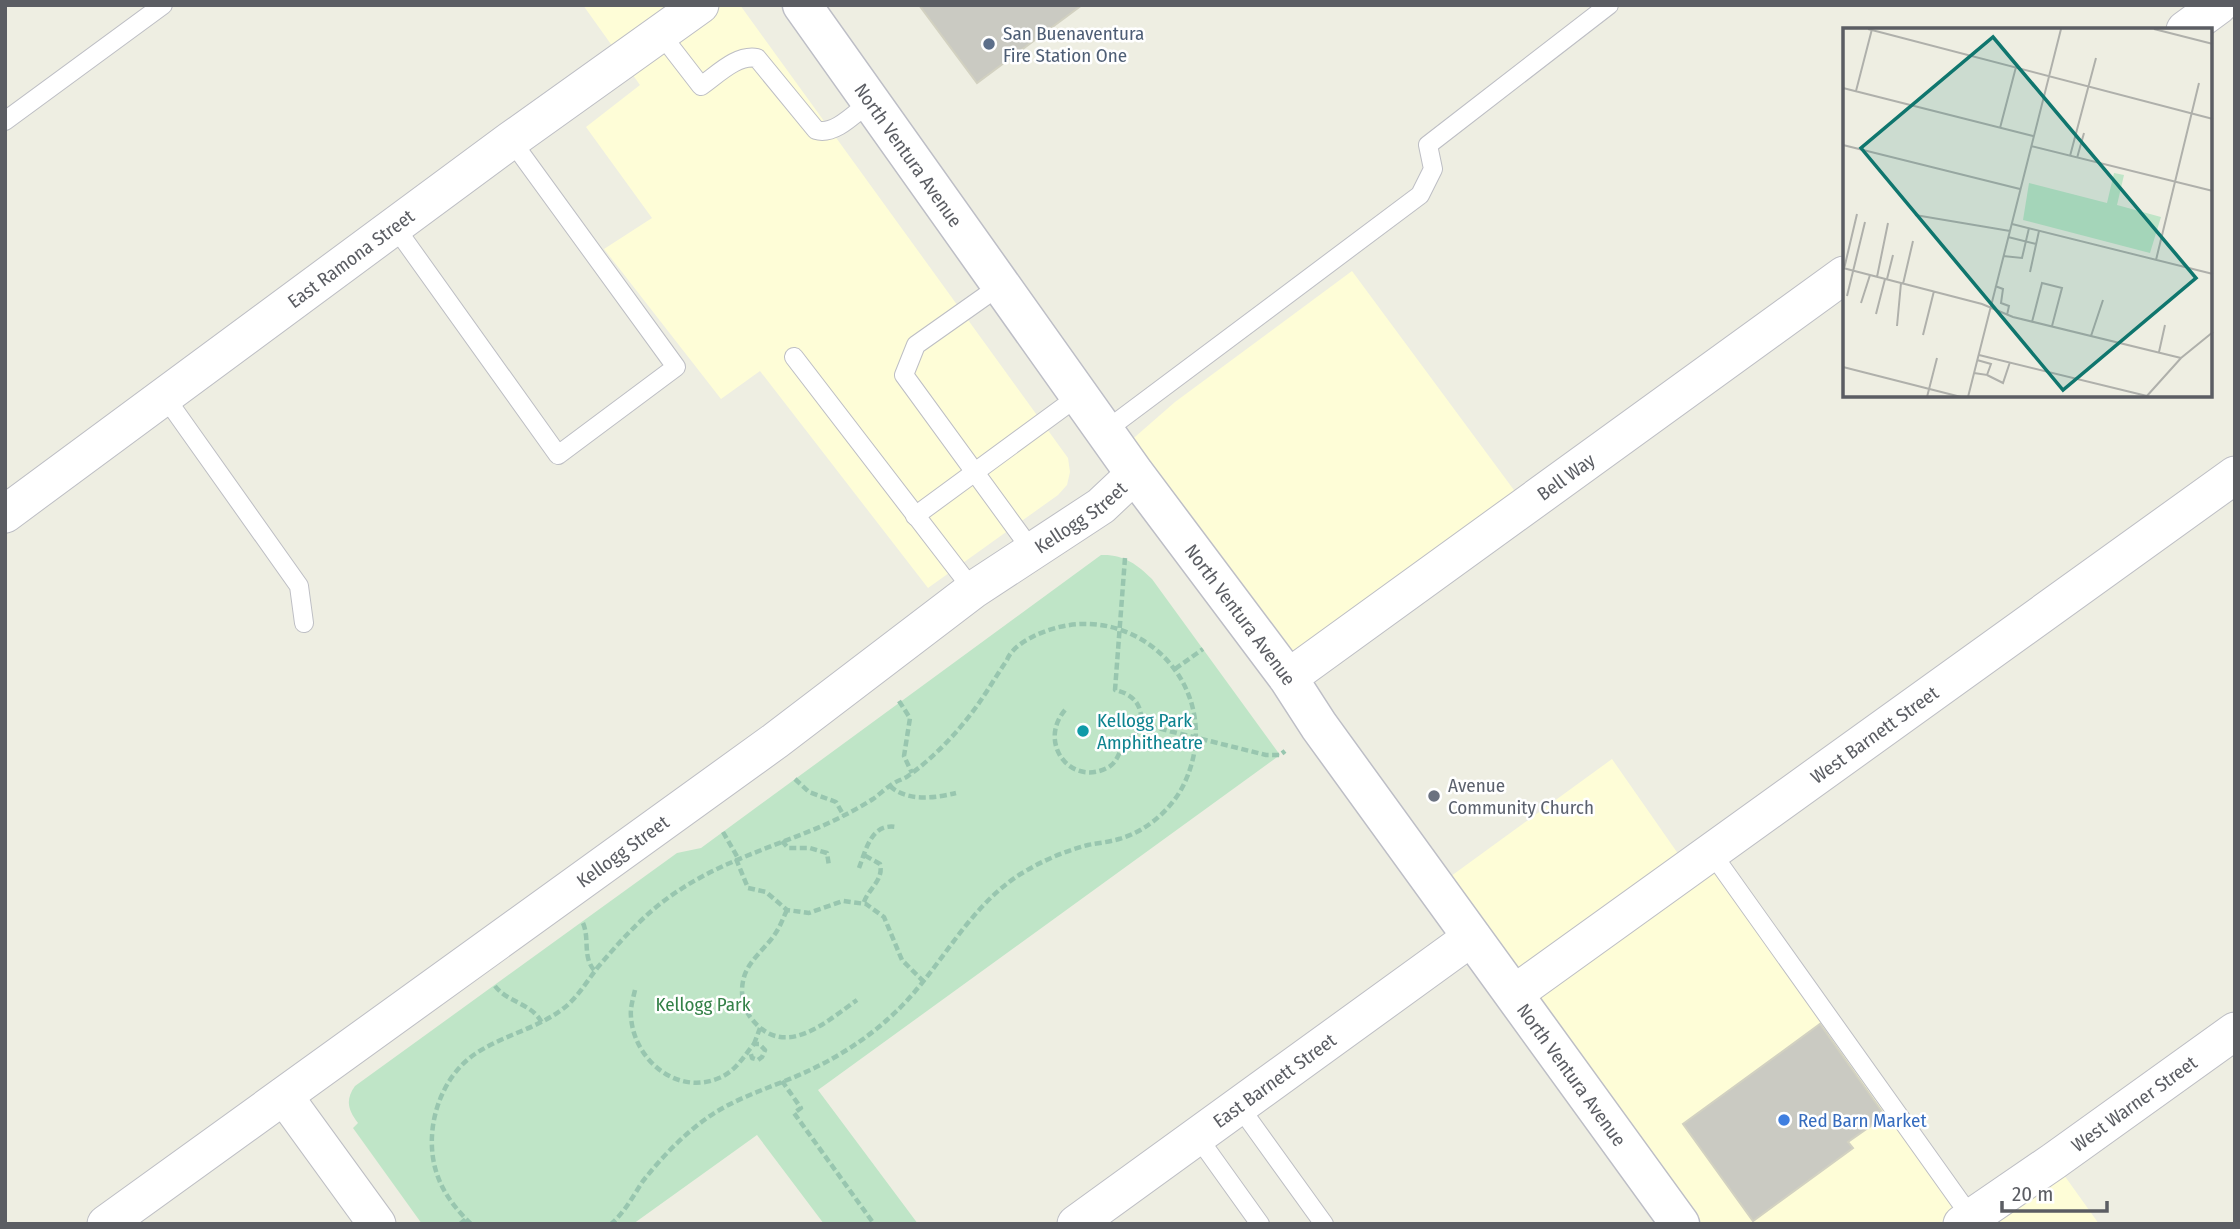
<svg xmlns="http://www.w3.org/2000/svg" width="2240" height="1229" viewBox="0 0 2240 1229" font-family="'Fira Sans Condensed',sans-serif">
  <rect width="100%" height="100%" fill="#eeeee2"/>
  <!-- commercial -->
  <g fill="#fefdd7">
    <polygon points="583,5 740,5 1068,458 1070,472 1067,485 1058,495 928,588 760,371 721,399 604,249 652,218 586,127 640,85"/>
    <polygon points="1352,271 1525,505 1288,678 1120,450 1175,402"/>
    <polygon points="1612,759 1688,868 1711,853 1971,1217 2054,1161 2099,1224 1680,1224 1436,887"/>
  </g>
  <!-- green -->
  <path fill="#bfe5c7" d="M1101,555C1123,554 1137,564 1152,579L1280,755L818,1090L918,1224H824L757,1135L633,1224H422L353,1128L358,1123C348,1110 345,1100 355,1086L677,853L701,848Z"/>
  <!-- building -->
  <g fill="#cacac2" stroke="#d2d1c1" stroke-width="2">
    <polygon points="919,5 1082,5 977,83"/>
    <polygon points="1820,1024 1885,1116 1848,1142 1853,1148 1753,1221 1683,1124"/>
  </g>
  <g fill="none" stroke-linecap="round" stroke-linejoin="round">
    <!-- lane casing -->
    <g stroke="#bdbec4" stroke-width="20">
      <g id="lane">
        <path d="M660,33L701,86C717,75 737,54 757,58L816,130C835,136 856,112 871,101"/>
        <polyline points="5,121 163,5"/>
        <polyline points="395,227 558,455 676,367 511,140"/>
        <polyline points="1001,285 916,345 904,375 1033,552"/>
        <polyline points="794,357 973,590"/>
        <polyline points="165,397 299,586 304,623"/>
        <polyline points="1105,431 1420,195 1433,169 1428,145 1609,5"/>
        <polyline points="915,516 1080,395"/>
        <polyline points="1711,852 1971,1217"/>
        <polyline points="1239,1106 1324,1224"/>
        <polyline points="1197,1136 1260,1224"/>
      </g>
    </g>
    <!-- street casing -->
    <g stroke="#bdbec4" stroke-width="39">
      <g id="street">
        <polyline points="2185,30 2219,5"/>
        <path id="s1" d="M5,514L511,140L700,5"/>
        <path id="s2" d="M1288,678L1844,275"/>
        <path id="s3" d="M1514,994L2235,475"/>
        <polyline points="284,1096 377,1224"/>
        <path id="s4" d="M106,1224L775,741L973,590L1101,506L1135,474"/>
        <path id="s5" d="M1076,1224L1472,937"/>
        <path id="s6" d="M1962,1224L2054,1161L2235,1031"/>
      </g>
    </g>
    <!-- secondary casing -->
    <g stroke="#bdbec6" stroke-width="41">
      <g id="secondary">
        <path id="s7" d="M802,5L1135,474L1288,678L1319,726L1680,1224"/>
      </g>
    </g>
    <!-- path -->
    <g stroke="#98c6af" stroke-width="4.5" stroke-dasharray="7 3.5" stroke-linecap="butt">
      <path d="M1125,558L1115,690C1133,694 1143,705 1141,724L1266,755H1280L1285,751"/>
      <polyline points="1175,669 1203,649"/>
      <polyline points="899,701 910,718 904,756 912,773"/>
      <path d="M1065,710C1037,743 1071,788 1109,767C1118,761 1118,753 1124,745C1131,737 1136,737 1141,724"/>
      <polyline points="795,779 809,792 836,802 844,816"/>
      <path d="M890,786C907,802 935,798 956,793"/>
      <polyline points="723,832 738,858"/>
      <polyline points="782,841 788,848 810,848 827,853 829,866"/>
      <polyline points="736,859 748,888 766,892 787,910 802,912 809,913 843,901 866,904 884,917 902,960 924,982"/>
      <path d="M859,868C866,850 871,823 896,827"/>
      <path d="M864,902C869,888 884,880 880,864L864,855"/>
      <path d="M787,910C783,918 780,927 775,934C765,949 749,960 744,977C740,991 742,1007 751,1018C784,1061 826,1022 857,1000"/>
      <path d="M583,923C590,939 582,958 595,971"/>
      <path d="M495,986C508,1003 532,1003 542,1023"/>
      <path d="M635,990C633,999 630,1008 631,1017C634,1060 677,1096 719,1078C736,1071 743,1057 754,1044H759L765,1050L762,1057L758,1060L752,1058L750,1051"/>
      <polyline points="754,1044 760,1028"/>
      <polyline points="782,1081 801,1108 794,1113 874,1224"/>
      <polyline points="460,1224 466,1219"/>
      <path d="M471,1224C457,1210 445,1196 438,1177C422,1135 438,1079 475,1054C503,1035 537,1029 564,1008C578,997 587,981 598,967C622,939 647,911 678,891C723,861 773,847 822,826C840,818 857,809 873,799C880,794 887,787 894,783C899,780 904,779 908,776C936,756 962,728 981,700C990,687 998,673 1007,660C1011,649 1024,641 1034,636C1132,589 1232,688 1183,786C1171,810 1145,832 1119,839C1109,842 1098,843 1088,845C1065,851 1044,860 1024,872C965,907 939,975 888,1019C865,1040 836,1058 808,1071C774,1087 738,1096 707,1118C683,1135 661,1158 643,1181C633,1196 625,1212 611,1224"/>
    </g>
    <!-- lane -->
    <use href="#lane" stroke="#fff" stroke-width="18"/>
    <!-- street -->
    <use href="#street" stroke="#fff" stroke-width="37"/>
    <!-- secondary -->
    <use href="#secondary" stroke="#fff" stroke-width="38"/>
  </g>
  <!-- markers -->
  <circle fill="#5c6f8a" stroke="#fff" stroke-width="2.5" cx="989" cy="44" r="7"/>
  <circle fill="#0f9aa8" stroke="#fff" stroke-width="2.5" cx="1083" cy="731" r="7"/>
  <circle fill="#6b7280" stroke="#fff" stroke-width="2.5" cx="1434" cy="796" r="7"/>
  <circle fill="#3f7fe0" stroke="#fff" stroke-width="2.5" cx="1784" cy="1120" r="7"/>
  <g text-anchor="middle" stroke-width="5" stroke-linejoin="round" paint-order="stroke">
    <!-- service labels -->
    <g font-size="19" fill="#4e5e75" stroke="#fff" text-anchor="start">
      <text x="1003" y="40">San Buenaventura<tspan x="1003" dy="22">Fire Station One</tspan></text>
    </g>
    <!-- street labels -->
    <g font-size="19" fill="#5b5d63" stroke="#fff">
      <text dy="7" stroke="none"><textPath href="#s7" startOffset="184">North Ventura Avenue</textPath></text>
      <text dy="7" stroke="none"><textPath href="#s1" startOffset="430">East Ramona Street</textPath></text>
      <text dy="7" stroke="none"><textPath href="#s2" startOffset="343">Bell Way</textPath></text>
      <text dy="7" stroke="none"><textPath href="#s4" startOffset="1204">Kellogg Street</textPath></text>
      <text dy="7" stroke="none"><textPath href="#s7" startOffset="751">North Ventura Avenue</textPath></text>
      <text dy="7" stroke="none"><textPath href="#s3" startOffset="444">West Barnett Street</textPath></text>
      <text dy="7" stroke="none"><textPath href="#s4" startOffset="637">Kellogg Street</textPath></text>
      <text dy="7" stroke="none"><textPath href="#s7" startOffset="1318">North Ventura Avenue</textPath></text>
      <text dy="7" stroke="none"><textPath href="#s5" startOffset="245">East Barnett Street</textPath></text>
      <text dy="7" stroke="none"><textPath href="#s6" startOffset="210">West Warner Street</textPath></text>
    </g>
    <!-- culture labels -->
    <g font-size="19" fill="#0d838f" stroke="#fff" text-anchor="start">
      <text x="1097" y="727">Kellogg Park<tspan x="1097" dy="22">Amphitheatre</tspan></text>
    </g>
    <!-- worship labels -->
    <g font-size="19" fill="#5b616d" stroke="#fff" text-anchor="start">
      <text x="1448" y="792">Avenue<tspan x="1448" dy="22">Community Church</tspan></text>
    </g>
    <!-- park labels -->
    <g font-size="19" fill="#348148" stroke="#fff">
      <text x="703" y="1011">Kellogg Park</text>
    </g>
    <!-- shop labels -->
    <g font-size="19" fill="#366cbe" stroke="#fff" text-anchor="start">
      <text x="1798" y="1127">Red Barn Market</text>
    </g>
  </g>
  <!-- overview -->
  <g transform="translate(1843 28)">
    <rect width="369" height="369" fill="#eeeee2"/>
    <path d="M271,145L281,147L274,177L318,189L307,225L180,192L186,155L264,175Z" fill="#bfe5c7"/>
    <path fill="none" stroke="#afb0ab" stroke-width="2" d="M25,1L370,91M311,1L370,16M0,60L190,108M13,63L29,1M157,100L173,39M0,117L177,161M188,118L370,163M227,128L253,30M234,130L241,105M72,187L167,203M169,196L370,246M165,209L193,216M160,228L179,230L186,200M313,232L356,55M0,240L139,276L170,289L338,330M1,241L14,186M187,244L196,203M34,249L45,195M44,251L50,227M60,256L70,213M152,258L160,261L158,275L166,278L164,287M4,268L22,194M18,275L27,247M33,286L42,251M189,294L199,255L219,260L209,298M54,298L58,255M80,307L91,263M248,308L260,272M316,324L322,297M136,327L304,368M0,339L118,369M131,345L144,347L148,336L134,332M144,347L160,355L167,334M84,369L94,330M125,369L218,1M303,369L338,330L370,304"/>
    <path fill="#0f766e" fill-opacity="0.15" stroke="#0f766e" stroke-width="3.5" d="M150,9L353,250L220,362L18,120Z"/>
    <rect width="369" height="369" fill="none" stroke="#5b5d63" stroke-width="3.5"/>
  </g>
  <!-- border -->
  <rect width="2240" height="1229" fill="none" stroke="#5b5d63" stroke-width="14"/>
  <!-- scale -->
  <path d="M2002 1201v10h105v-10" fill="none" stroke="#5b5d63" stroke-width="3.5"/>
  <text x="2012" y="1201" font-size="21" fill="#5b5d63" stroke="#ffffff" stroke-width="5" paint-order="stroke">20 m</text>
</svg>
